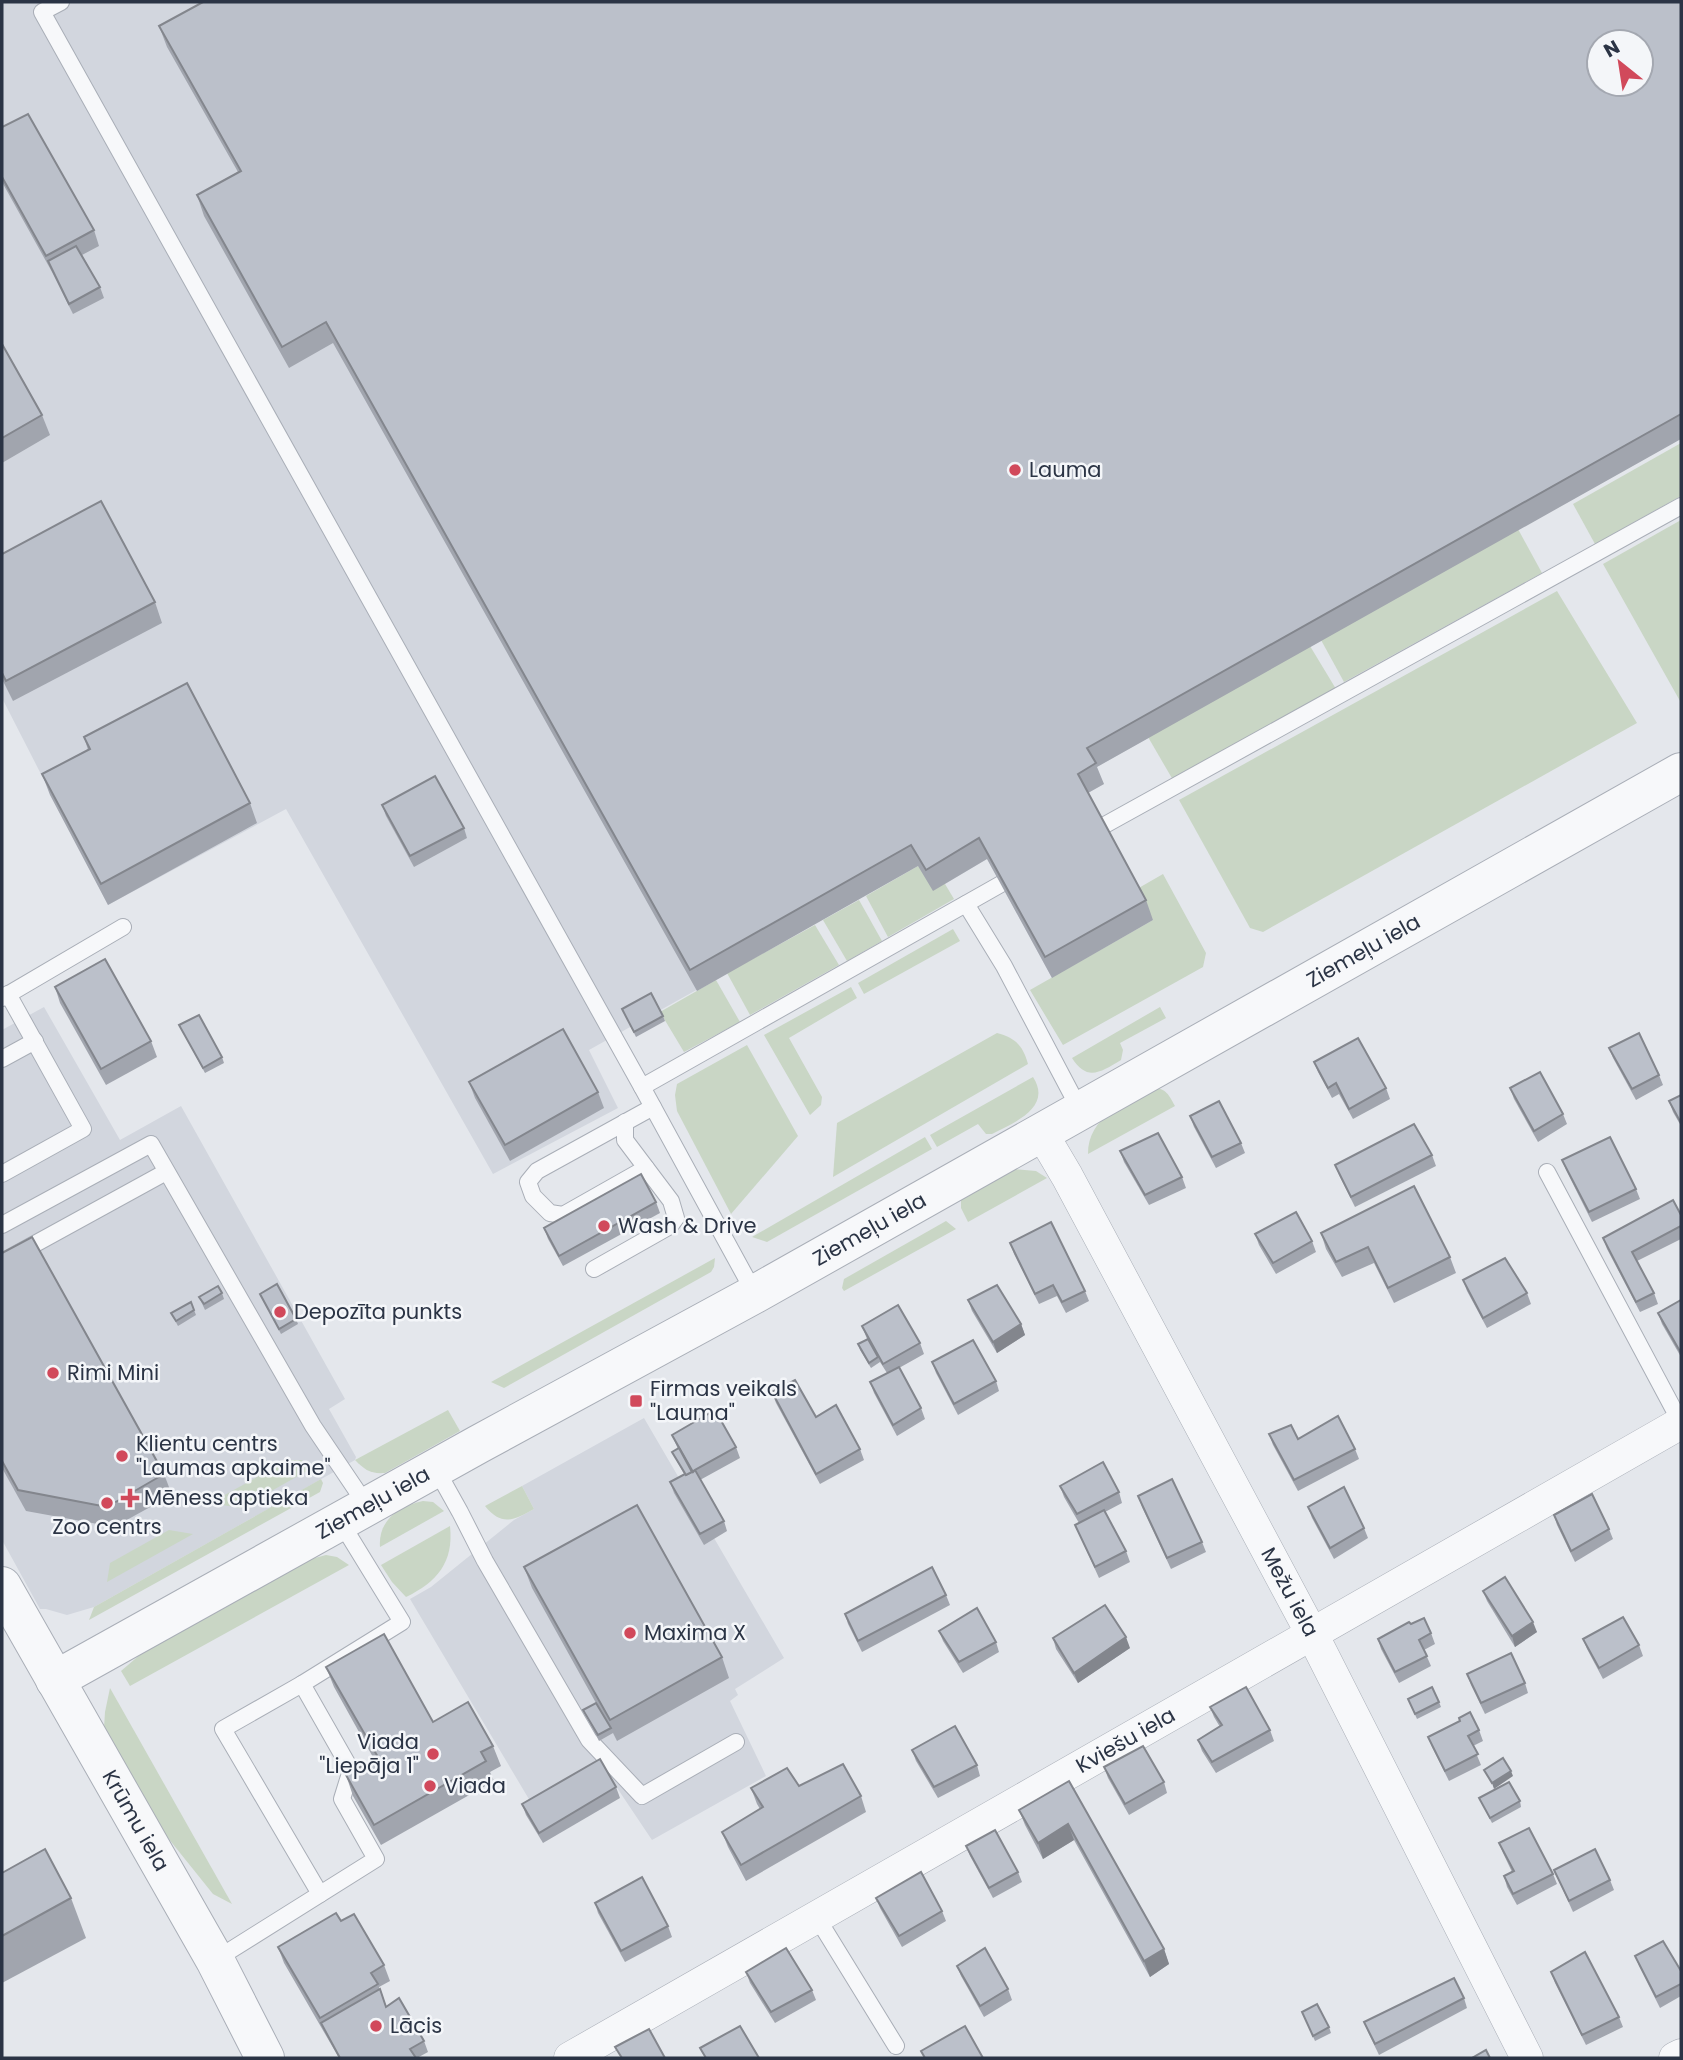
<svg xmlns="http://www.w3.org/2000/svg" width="1683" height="2060" viewBox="0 0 1683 2060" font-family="Poppins,sans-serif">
  <rect width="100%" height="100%" fill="#e4e7ec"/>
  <!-- built -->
  <g fill="#d2d6de" fill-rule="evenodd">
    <path d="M2,2H1681V438L1095,768L1104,784L1086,794L1153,920L1052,978L987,859L945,884L918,866L589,1050L618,1108L493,1174L286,809L108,905L2,698ZM1599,42H1641V84H1599Z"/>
    <polygon points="44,1007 120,1140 181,1106 345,1399 329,1409 356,1457 355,1460 94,1607 67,1615 46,1609 40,1609 2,1540 2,1030"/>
    <polygon points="644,1418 784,1658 735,1689 738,1695 730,1701 766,1776 652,1840 603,1767 533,1806 410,1599 431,1587 514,1520 534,1509 522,1486"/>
  </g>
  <!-- green -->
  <g fill="#c9d6c5">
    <polygon points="1681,443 1681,496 1595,544 1573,504"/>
    <polygon points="1681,520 1681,700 1680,701 1603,564"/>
    <polygon points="1518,529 1542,573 1344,682 1321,640"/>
    <polygon points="1557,591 1637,723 1263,932 1250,928 1179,800"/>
    <polygon points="1310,646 1336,689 1173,780 1148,737"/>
    <polygon points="918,866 945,884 954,899 888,937 866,896"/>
    <polygon points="1163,874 1206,953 1203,967 1063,1045 1030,990 1153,920 1137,889"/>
    <polygon points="859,900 882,941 847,961 823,920"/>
    <polygon points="815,925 839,965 750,1015 727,973"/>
    <polygon points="953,929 960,941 864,994 858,983"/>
    <polygon points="716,980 740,1022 684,1052 660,1012"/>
    <polygon points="851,987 857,998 789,1038 822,1097 821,1105 810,1115 764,1035"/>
    <path d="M1160,1007L1166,1018L1120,1043L1123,1050L1121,1060C1101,1072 1087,1082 1072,1058Z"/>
    <path d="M997,1033C1016,1038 1023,1046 1028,1064L833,1177L837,1123Z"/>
    <polygon points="747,1045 798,1136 731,1214 677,1111 675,1095 677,1084"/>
    <path d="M1033,1077C1053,1108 1013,1123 992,1134H986L978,1124L937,1147L930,1135Z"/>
    <path d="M1153,1088C1166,1088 1169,1095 1175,1106L1088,1154C1088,1116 1125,1104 1153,1088Z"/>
    <polygon points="925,1137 932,1149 767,1242 752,1237"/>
    <polygon points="1013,1169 1036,1171 1047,1178 968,1222 961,1208 961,1198"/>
    <polygon points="946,1221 956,1229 844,1291 842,1288 844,1279"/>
    <polygon points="715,1258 714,1267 711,1272 504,1388 491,1382"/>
    <path d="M448,1410L460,1431L385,1473C370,1474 365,1470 355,1460Z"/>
    <polygon points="288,1460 301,1460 314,1467 241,1508 210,1503"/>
    <polygon points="321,1479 323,1483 320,1492 89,1620 94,1607"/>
    <path d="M522,1486L534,1509C514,1520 502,1527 485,1506Z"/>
    <path d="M423,1501L433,1502L444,1511L380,1547C378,1520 399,1506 423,1501Z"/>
    <path d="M450,1526C454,1562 437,1582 406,1597L392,1582L381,1565Z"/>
    <polygon points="169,1530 193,1534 107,1582 110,1563"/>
    <polygon points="326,1555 337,1557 349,1565 130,1686 121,1671 142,1653 311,1559"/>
    <polygon points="110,1688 232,1904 213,1894 156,1823 104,1728 105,1712"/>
  </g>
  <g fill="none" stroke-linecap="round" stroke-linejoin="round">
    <!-- service casing -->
    <g stroke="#a9aeb7" stroke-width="18">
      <g id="service">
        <polyline points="61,2 42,12 642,1087 755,1294"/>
        <polyline points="1103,826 1681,506"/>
        <polyline points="966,904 1004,966 1080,1110"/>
        <polyline points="2,998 123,927"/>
        <polyline points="2,1059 35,1041"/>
        <polyline points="642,1087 1001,884"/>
        <polyline points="646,1168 563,1215 550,1213 533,1196 528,1182 537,1171 653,1107"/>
        <polyline points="1547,1172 1681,1423"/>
        <polyline points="2,1174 83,1129 8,994"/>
        <polyline points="2,1225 151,1144 313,1426 367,1506"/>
        <polyline points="2,1262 166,1172"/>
        <polyline points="594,1269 670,1226 676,1218 671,1201 625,1140 625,1122"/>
        <polyline points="436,1469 460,1512 485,1561 589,1740 642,1796 736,1742"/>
        <polyline points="302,1684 223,1729 320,1894"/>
        <polyline points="816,1916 896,2046"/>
        <polyline points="215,1960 376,1859 342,1799 351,1770 302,1684 402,1622 340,1521"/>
      </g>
    </g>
    <!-- minor casing -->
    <g stroke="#a9aeb7" stroke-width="33">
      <g id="minor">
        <path id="s1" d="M1041,1132L1067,1176L1312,1634L1527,2058"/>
        <path id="s2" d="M570,2058L1681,1423"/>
        <polyline points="1675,2058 1681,2055"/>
      </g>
    </g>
    <!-- tertiary casing -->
    <g stroke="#a9aeb7" stroke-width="40">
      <g id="tertiary">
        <path id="s3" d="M2,1586L215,1960L265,2058"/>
        <path id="s4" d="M55,1680L479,1444L755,1294L1681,772"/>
      </g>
    </g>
    <!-- service -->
    <use href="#service" stroke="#f7f8fa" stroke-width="16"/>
    <!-- minor -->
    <use href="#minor" stroke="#f7f8fa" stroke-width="32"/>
    <!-- tertiary -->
    <use href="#tertiary" stroke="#f7f8fa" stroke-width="38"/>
  </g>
  <!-- wall -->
  <g fill="#a1a5ae">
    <polygon points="1681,2 1681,439 1097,767 1104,784 1088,793 1146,900 1153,920 1052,978 987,859 933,891 918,866 697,991 333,343 289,368 204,216 197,195 238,172 167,47 159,26"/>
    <polygon points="2,127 94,230 99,246 82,255 100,287 104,298 73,314 52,272 2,182"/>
    <polygon points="2,344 42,415 50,435 2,463"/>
    <polygon points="2,554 155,602 162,623 13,701 2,679"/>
    <polygon points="84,737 250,803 257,823 108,905 50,795 42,774 88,750"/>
    <polygon points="382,805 464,828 467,838 414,867 386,816"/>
    <polygon points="55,987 151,1041 157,1057 106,1085 60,1003"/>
    <polygon points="622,1009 663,1016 665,1021 636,1037"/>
    <polygon points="179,1025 222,1057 224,1063 205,1073"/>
    <polygon points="1609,1048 1659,1075 1663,1085 1636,1100 1613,1058"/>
    <polygon points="1314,1062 1386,1088 1390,1099 1353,1119 1339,1094 1332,1098 1318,1072"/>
    <polygon points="469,1082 598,1092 604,1108 510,1161 475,1098"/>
    <polygon points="1510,1088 1563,1114 1567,1124 1538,1142 1514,1099"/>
    <polygon points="1681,1095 1681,1126 1673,1112 1669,1101"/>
    <polygon points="1190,1116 1241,1143 1245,1153 1216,1168 1194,1127"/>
    <polygon points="1120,1151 1182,1177 1186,1188 1149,1205 1124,1162"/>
    <polygon points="1432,1155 1436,1166 1355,1207 1339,1175 1335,1165"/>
    <polygon points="1562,1160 1636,1189 1640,1199 1592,1222 1566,1170"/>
    <polygon points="656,1202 660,1213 563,1266 548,1239 544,1228"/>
    <polygon points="1681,1215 1681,1239 1637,1261 1654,1293 1658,1304 1640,1312 1607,1249 1603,1238"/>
    <polygon points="1321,1233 1450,1257 1456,1273 1394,1303 1374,1263 1342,1277 1326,1249"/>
    <polygon points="1255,1234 1312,1241 1316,1252 1276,1274 1259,1245"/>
    <polygon points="1010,1243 1085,1291 1089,1301 1066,1313 1057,1296 1039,1304 1014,1254"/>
    <polygon points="2,1253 164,1474 172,1495 114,1527 26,1511 2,1468"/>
    <polygon points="1463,1280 1527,1293 1531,1304 1487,1328 1467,1291"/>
    <polygon points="222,1293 224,1299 205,1310 199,1297"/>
    <polygon points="260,1294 296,1319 298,1324 281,1334"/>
    <polygon points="968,1300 1021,1324 1025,1335 997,1353 972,1311"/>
    <polygon points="1681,1300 1681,1357 1662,1324 1658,1313"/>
    <polygon points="194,1310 196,1315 178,1326 171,1313"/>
    <polygon points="862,1326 920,1343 924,1354 899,1368 921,1408 925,1419 897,1436 874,1393 870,1382 887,1373 880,1362 871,1368 860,1350 858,1344 867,1339"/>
    <polygon points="932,1362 996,1381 999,1391 958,1415 936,1373"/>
    <polygon points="772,1392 816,1417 860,1449 864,1460 820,1484 776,1403"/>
    <polygon points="1269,1434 1355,1449 1359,1459 1298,1491 1273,1445"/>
    <polygon points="672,1435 736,1447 740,1458 700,1480 724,1521 727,1531 704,1545 674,1493 670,1482 684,1474 672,1452 678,1449"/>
    <polygon points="1060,1486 1119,1492 1122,1503 1105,1512 1126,1551 1130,1562 1099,1578 1075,1525 1079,1523 1064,1497"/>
    <polygon points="1138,1496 1202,1542 1206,1552 1171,1569 1142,1507"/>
    <polygon points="1308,1507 1364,1528 1368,1538 1334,1559 1312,1518"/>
    <polygon points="1554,1515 1609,1529 1613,1539 1575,1562 1557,1525"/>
    <polygon points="524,1567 722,1657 729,1678 617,1741 613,1733 599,1741 583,1710 596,1703 532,1588"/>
    <polygon points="1483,1591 1537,1632 1515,1647 1487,1601"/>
    <polygon points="946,1595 950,1605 862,1652 848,1624 845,1614"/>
    <polygon points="1411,1624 1431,1633 1435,1644 1424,1650 1431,1666 1399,1683 1381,1649 1378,1639"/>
    <polygon points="939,1631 996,1642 999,1652 963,1673 943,1641"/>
    <polygon points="1053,1638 1130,1648 1078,1683 1056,1649"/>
    <polygon points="1583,1639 1639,1645 1643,1656 1603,1679 1587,1649"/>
    <polygon points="326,1667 433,1722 493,1746 501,1766 490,1772 494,1781 381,1845 353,1796 346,1775 374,1759 334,1687"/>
    <polygon points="1467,1674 1525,1683 1528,1693 1485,1714 1471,1685"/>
    <polygon points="1408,1699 1439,1702 1441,1707 1417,1719"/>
    <polygon points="1210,1707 1270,1730 1274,1741 1216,1773 1202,1751 1198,1740 1220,1727 1214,1717"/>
    <polygon points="1479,1730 1483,1741 1473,1746 1481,1765 1449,1781 1432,1747 1428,1737"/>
    <polygon points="912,1750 977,1765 980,1776 938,1798 916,1761"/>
    <polygon points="1104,1767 1164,1782 1167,1793 1129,1815 1108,1778"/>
    <polygon points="1069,1781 1164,1949 1169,1964 1150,1977 1074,1840 1043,1859 1025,1825 1019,1810"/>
    <polygon points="799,1786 861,1796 866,1812 746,1881 728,1847 722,1832 760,1809 757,1804 751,1788"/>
    <polygon points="616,1787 620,1798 543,1843 526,1815 522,1804"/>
    <polygon points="1479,1798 1520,1801 1521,1807 1492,1823"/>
    <polygon points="1499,1843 1553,1874 1557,1884 1517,1905 1507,1887 1504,1876 1512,1872 1503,1853"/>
    <polygon points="966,1846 1018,1872 1022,1882 993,1898 970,1856"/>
    <polygon points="1554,1870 1610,1880 1614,1890 1573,1912"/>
    <polygon points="2,1873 71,1898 86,1938 2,1983"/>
    <polygon points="876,1898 942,1911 946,1921 902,1947 880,1908"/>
    <polygon points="595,1903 668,1926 672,1937 625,1962 598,1913"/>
    <polygon points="341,1921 384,1965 390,1981 379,1987 386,2007 424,2041 428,2052 417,2058 339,2058 284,1963 278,1947"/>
    <polygon points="1635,1956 1681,1971 1681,1996 1660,2008 1639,1966"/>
    <polygon points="957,1966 1008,1989 1012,2000 984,2017 961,1976"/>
    <polygon points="746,1972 812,1990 816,2000 775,2023 750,1983"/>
    <polygon points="1551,1972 1619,2017 1623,2027 1586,2045 1555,1983"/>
    <polygon points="1464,1998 1467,2008 1379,2055 1368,2032 1364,2022"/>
    <polygon points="1302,2012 1329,2027 1331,2033 1315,2041"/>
  </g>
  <!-- shaded-wall -->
  <g fill="#83868d">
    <polygon points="1021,1324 1025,1335 997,1353 993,1342"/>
    <polygon points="1533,1622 1537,1632 1515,1647 1512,1636"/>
    <polygon points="1126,1637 1130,1648 1078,1683 1074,1673"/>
    <polygon points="1511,1771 1513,1776 1494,1789 1492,1783"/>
    <polygon points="1068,1824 1074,1840 1043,1859 1038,1843"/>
    <polygon points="1164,1949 1169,1964 1150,1977 1144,1961"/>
  </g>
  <!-- building -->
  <g fill="#bbc0ca" stroke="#83868d" stroke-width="2" fill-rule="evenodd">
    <path d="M203,2H1681V414L1087,748L1096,763L1078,774L1146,900L1045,957L979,838L926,870L911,845L690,970L326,322L282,347L197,195L241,171L159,26ZM1599,42H1641V84H1599Z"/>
    <polygon points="28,114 94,230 46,256 2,177 2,127"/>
    <polygon points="76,246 100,287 69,304 48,261"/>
    <polygon points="2,344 42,415 2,438"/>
    <polygon points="101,501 155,602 6,681 2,673 2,554"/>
    <polygon points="187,683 250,803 101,884 42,774 90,749 84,737"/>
    <polygon points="435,776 464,828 410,856 382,805"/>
    <polygon points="105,959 151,1041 101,1069 55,987"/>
    <polygon points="651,993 663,1016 634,1032 622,1009"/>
    <polygon points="199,1015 222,1057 203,1068 179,1025"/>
    <polygon points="563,1029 598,1092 505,1145 469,1082"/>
    <polygon points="1639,1033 1659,1075 1632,1089 1609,1048"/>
    <polygon points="1358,1038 1386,1088 1349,1109 1336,1083 1328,1088 1314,1062"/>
    <polygon points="1540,1072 1563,1114 1534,1131 1510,1088"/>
    <polygon points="1681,1095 1681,1123 1669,1101"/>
    <polygon points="1219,1101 1241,1143 1212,1157 1190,1116"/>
    <polygon points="1414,1124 1432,1155 1351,1197 1335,1165"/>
    <polygon points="1158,1133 1182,1177 1145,1195 1120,1151"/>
    <polygon points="1610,1137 1636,1189 1589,1212 1562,1160"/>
    <polygon points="641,1174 656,1202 559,1256 544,1228"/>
    <polygon points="1414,1186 1450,1257 1388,1288 1368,1247 1336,1262 1321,1233"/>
    <polygon points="1673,1200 1681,1215 1681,1226 1632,1252 1654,1293 1636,1302 1603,1238"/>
    <polygon points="1296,1212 1312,1241 1273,1263 1255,1234"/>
    <polygon points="1051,1222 1085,1291 1062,1302 1053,1285 1035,1294 1010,1243"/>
    <polygon points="32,1237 164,1474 107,1507 18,1490 2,1461 2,1253"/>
    <polygon points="1505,1258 1527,1293 1483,1318 1463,1280"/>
    <polygon points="277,1284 296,1319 279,1329 260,1294"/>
    <polygon points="997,1285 1021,1324 993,1342 968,1300"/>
    <polygon points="218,1286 222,1293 204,1304 199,1297"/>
    <polygon points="1681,1300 1681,1353 1658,1313"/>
    <polygon points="191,1302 194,1310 176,1321 171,1313"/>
    <polygon points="898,1305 920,1343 883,1364 862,1326"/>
    <polygon points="868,1339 878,1357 869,1363 858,1344"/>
    <polygon points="973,1340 996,1381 954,1404 932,1362"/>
    <polygon points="899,1367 921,1408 893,1425 870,1382"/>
    <polygon points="795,1380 816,1417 836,1405 860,1449 816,1474 772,1392"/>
    <polygon points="715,1410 736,1447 695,1470 724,1521 700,1534 670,1482 685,1474 686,1475 695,1470 693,1472 672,1435"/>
    <polygon points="1338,1416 1355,1449 1294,1480 1269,1434 1291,1425 1298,1439"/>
    <polygon points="679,1448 692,1472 686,1475 672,1452"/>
    <polygon points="1103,1462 1119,1492 1077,1514 1060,1486"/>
    <polygon points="1172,1479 1202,1542 1167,1558 1138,1496"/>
    <polygon points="1344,1487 1364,1528 1330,1548 1308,1507"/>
    <polygon points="1592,1494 1609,1529 1571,1551 1554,1515"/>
    <polygon points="637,1505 722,1657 610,1720 524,1567"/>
    <polygon points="1104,1510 1126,1551 1095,1567 1075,1525"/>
    <polygon points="932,1567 946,1595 858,1641 845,1614"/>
    <polygon points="1505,1577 1533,1622 1512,1636 1483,1591"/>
    <polygon points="1105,1605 1126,1637 1074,1673 1053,1638"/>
    <polygon points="977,1608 996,1642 959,1662 939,1631"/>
    <polygon points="1623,1617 1639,1645 1599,1668 1583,1639"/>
    <polygon points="1424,1618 1431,1633 1419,1640 1427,1656 1395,1672 1378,1639 1409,1622 1411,1624"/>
    <polygon points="384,1634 433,1722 468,1702 493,1746 481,1752 486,1761 374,1825 346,1775 378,1757 326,1667"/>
    <polygon points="1511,1653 1525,1683 1481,1703 1467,1674"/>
    <polygon points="1246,1687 1270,1730 1212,1762 1198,1740 1222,1725 1210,1707"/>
    <polygon points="1432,1687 1439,1702 1415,1714 1408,1699"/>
    <polygon points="596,1703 611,1728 598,1735 583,1710"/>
    <polygon points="1470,1712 1479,1730 1468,1736 1478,1754 1445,1771 1428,1737 1460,1721 1459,1718"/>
    <polygon points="955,1726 977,1765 934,1787 912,1750"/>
    <polygon points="1143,1746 1164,1782 1125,1804 1104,1767"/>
    <polygon points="1503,1758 1511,1771 1492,1783 1484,1770"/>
    <polygon points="600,1759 616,1787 539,1833 522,1804"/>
    <polygon points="843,1764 861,1796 741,1865 722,1832 763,1807 751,1788 787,1768 799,1786"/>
    <polygon points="1069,1781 1164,1949 1144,1961 1068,1824 1038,1843 1019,1810"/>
    <polygon points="1509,1782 1520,1801 1490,1818 1479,1798"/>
    <polygon points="1529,1828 1553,1874 1513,1894 1504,1876 1514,1871 1499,1843"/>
    <polygon points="995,1830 1018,1872 989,1888 966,1846"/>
    <polygon points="45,1849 71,1898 2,1936 2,1873"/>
    <polygon points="1595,1849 1610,1880 1569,1901 1554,1870"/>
    <polygon points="921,1872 942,1911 899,1936 876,1898"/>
    <polygon points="642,1877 668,1926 621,1951 595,1903"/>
    <polygon points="336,1913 341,1921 354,1914 384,1965 371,1973 378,1984 320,2018 278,1947"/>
    <polygon points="1663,1941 1681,1971 1681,1984 1656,1997 1635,1956"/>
    <polygon points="786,1948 812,1990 771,2012 746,1972"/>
    <polygon points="985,1948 1008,1989 980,2006 957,1966"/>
    <polygon points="1585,1952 1619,2017 1582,2035 1551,1972"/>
    <polygon points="1454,1978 1464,1998 1375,2044 1364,2022"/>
    <polygon points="380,1989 386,2007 399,1998 424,2041 410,2049 416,2058 340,2058 321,2023"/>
    <polygon points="1317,2004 1329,2027 1313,2036 1302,2012"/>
    <polygon points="740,2026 759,2058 706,2058 700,2048"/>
    <polygon points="965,2026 983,2058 925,2058 921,2051"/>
    <polygon points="649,2029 665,2058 622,2058 615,2047"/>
    <polygon points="1486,2050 1490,2058 1472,2058"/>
  </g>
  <!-- markers -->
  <g fill="#d1495b" stroke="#f4f6f9" stroke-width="2.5">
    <circle cx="1015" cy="470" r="7"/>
    <circle cx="604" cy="1226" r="7"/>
    <circle cx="280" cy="1312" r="7"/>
    <circle cx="53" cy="1373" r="7"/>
    <rect x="629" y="1394" width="14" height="14" rx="3.5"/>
    <circle cx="122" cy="1456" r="7"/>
    <path d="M126.5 1487.5h7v7h7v7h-7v7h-7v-7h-7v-7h7z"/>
    <circle cx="107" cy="1503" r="7"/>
    <circle cx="630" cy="1633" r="7"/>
    <circle cx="433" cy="1754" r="7"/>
    <circle cx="430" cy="1786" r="7"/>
    <circle cx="376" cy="2026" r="7"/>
  </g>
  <g text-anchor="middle" stroke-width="5" stroke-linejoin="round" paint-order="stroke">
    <!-- poi labels -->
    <g font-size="21" fill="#2b3445" stroke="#f4f6f9" text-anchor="start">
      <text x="1029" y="477">Lauma</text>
      <text x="618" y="1233">Wash &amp; Drive</text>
      <text x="294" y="1319">Depozīta punkts</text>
      <text x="67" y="1380">Rimi Mini</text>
      <text x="650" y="1396">Firmas veikals<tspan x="650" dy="24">"Lauma"</tspan></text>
      <text x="136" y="1451">Klientu centrs<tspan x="136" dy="24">"Laumas apkaime"</tspan></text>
      <text x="144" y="1505">Mēness aptieka</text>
      <text x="107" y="1534" text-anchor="middle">Zoo centrs</text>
      <text x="644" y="1640">Maxima X</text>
      <text x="419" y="1749" text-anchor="end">Viada<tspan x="419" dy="24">"Liepāja 1"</tspan></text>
      <text x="444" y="1793">Viada</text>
      <text x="390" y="2033">Lācis</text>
    </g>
    <!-- street labels -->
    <g font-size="21" fill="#2b3445" stroke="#f4f6f9">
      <text dy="7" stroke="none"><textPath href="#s4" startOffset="1498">Ziemeļu iela</textPath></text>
      <text dy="7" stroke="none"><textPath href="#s4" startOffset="931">Ziemeļu iela</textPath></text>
      <text dy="7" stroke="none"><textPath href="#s4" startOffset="364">Ziemeļu iela</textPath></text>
      <text dy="7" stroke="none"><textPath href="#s1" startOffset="523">Mežu iela</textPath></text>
      <text dy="7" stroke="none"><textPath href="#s2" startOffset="640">Kviešu iela</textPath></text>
      <text dy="7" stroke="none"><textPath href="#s3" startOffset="270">Krūmu iela</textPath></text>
    </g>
  </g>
  <!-- border -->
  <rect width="1683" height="2060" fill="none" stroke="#2b3445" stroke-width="7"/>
  <!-- north arrow -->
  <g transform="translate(1620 63) rotate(330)"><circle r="33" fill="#f4f6f9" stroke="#a4a8b1" stroke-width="2"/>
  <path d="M0-5L12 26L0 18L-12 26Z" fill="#d1495b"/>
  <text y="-10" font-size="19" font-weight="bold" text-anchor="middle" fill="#2b3445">N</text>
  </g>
</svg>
